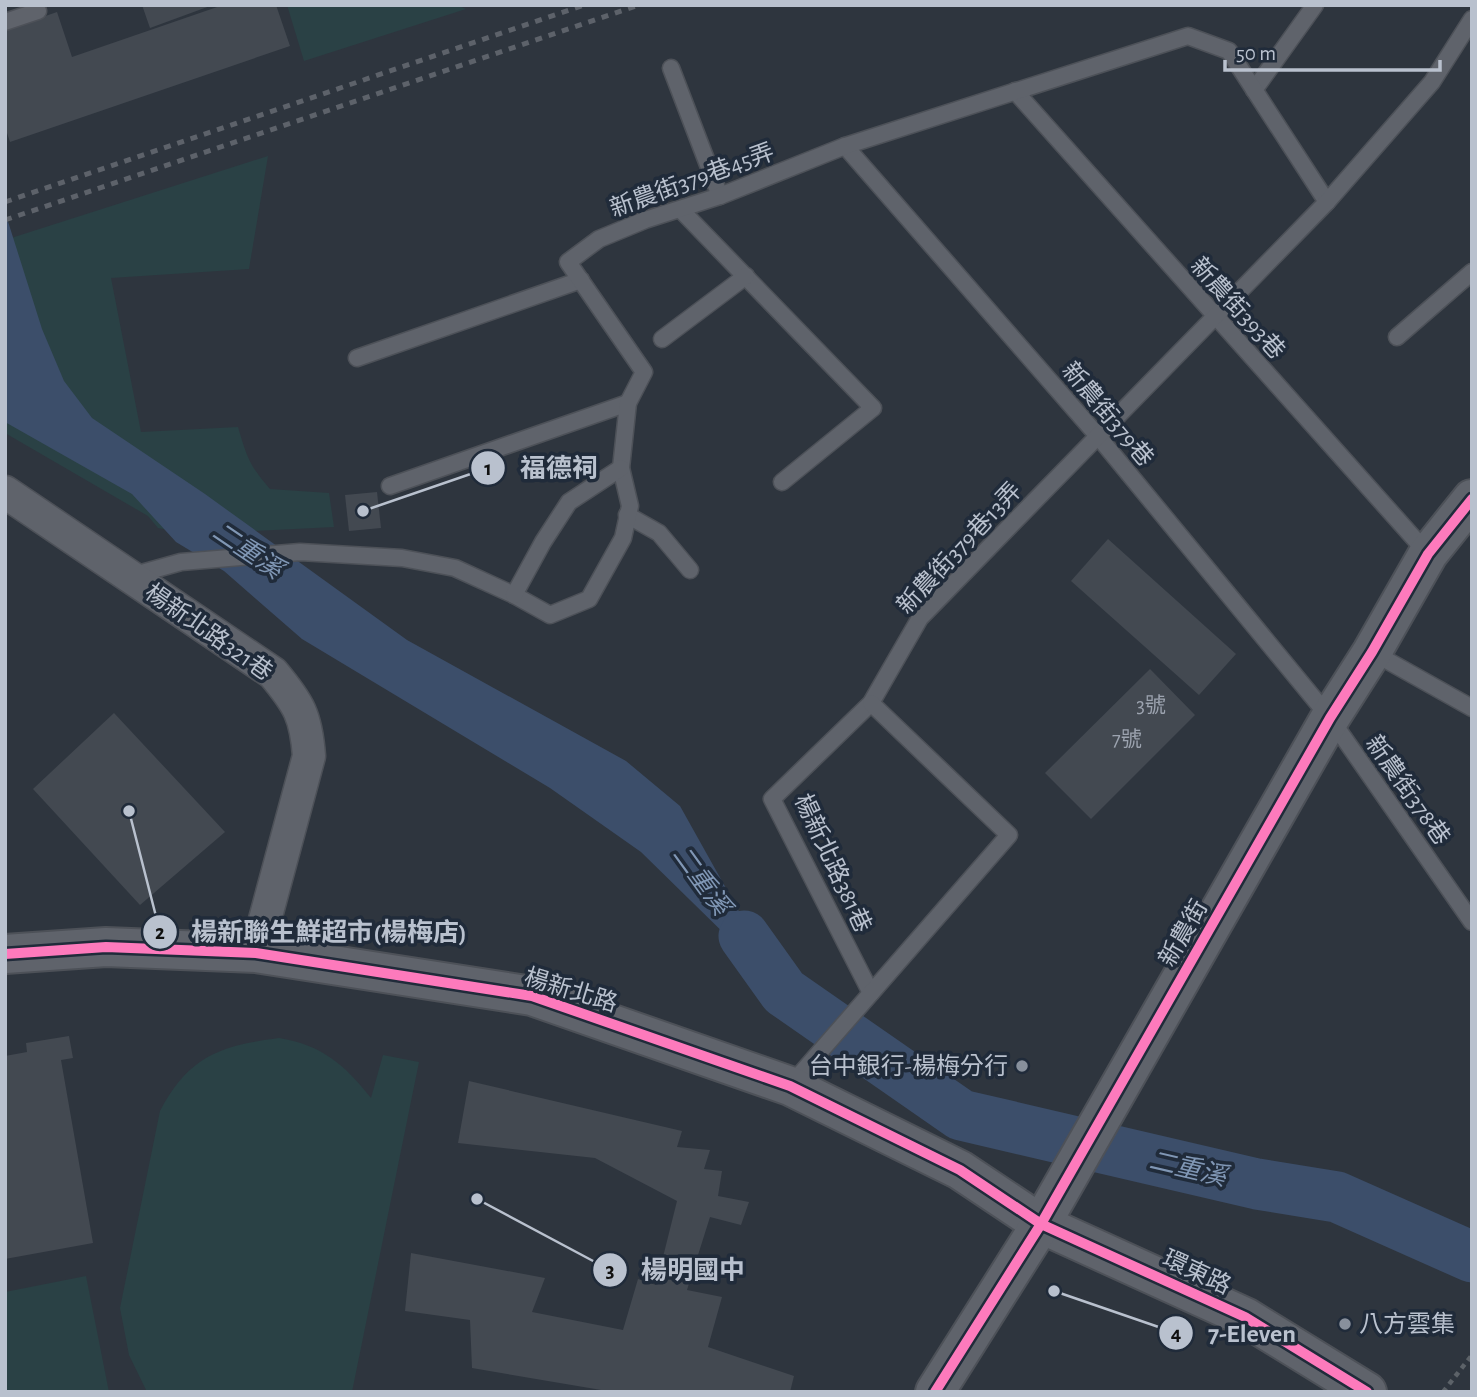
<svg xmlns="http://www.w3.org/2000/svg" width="1477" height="1397" viewBox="0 0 1477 1397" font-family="'Alegreya Sans','Noto Sans TC',sans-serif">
  <rect width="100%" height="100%" fill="#2e353e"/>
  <!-- green -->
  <g fill="#2a4145">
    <polygon points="287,5 457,5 466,9 304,61"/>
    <path d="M268,156L249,269L111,278L141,432L238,427C247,457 249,465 270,489L329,493L334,527L192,534L158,528L148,516L5,433V240Z"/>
    <path d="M279,1038C322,1045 345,1065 371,1098L383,1055L419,1062L352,1392H147L129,1355L120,1308L160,1111C189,1056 220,1046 279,1038Z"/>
    <polygon points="86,1276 109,1392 5,1392 5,1292"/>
  </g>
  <!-- water -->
  <polygon fill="#3c4e6a" points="5,212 42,329 64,381 92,418 205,494 407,640 626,761 680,806 784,992 641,852 550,788 302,639 224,571 176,542 132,494 5,422"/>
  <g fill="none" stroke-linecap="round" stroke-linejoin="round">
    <!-- river -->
    <polyline stroke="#3c4e6a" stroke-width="51" points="744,936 784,992 961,1115 1257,1184 1337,1197 1472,1257"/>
  </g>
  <!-- building -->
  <g fill="#434951">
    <polygon points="142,5 210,5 210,6 150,28"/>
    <polygon points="223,5 276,5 290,46 10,142 5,127 5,30 57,12 72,57"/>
    <polygon points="377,492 381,528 349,531 345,495"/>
    <polygon points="1108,539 1236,654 1199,695 1071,581"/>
    <polygon points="1150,669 1195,715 1091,819 1045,773"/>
    <polygon points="114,713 225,832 140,905 33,789"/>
    <polygon points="69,1036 73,1058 61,1060 93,1243 5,1259 5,1056 27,1052 26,1043"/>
    <polygon points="469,1081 682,1131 677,1147 710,1150 704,1169 722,1171 718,1196 749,1202 741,1225 710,1217 687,1290 722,1297 708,1347 794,1376 790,1392 613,1392 472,1368 470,1320 405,1311 411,1253 545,1278 532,1312 623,1330 638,1279 656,1285 677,1201 595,1158 458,1143"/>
  </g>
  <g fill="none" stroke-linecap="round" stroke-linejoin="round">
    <!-- service casing -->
    <g stroke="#4d5158" stroke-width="19">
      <g id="service">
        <polyline points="5,22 38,11"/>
        <polyline points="671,68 720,196"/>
        <polyline points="1254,90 1315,5"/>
        <polyline points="1015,91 1428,554"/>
        <polyline points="845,146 1097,435 1330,718 1472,922"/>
        <polyline points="681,210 873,408 782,482"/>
        <polyline points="1397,337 1472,272"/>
        <polyline points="662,339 746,276"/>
        <polyline points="357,358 581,280"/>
        <polyline points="390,486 628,403"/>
        <polyline points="627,515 659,533 690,570"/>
        <polyline points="131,576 181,562 300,552 402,558 455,568 514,595 550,615 589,599 623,538 630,506 621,468 628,403 644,372 568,262 599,239 645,220 720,196 845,146 1188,36 1229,51 1327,202"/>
        <polyline points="514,595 543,542 569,502 621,468"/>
        <polyline points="1372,652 1472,708"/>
        <polyline points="871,993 772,799 871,703 920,618 1327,202 1432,82 1472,19"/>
        <polyline points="790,1086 1009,835 871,703"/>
      </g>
    </g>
    <!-- minor casing -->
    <g stroke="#4d5158" stroke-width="35">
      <path id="minor" d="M5,492L273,673C299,704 306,716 309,756L256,953"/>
    </g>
    <!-- tertiary casing -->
    <g stroke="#4d5158" stroke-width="42">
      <g id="tertiary">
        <polyline points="5,954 106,947 256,953 532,996 790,1086 960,1170 1041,1224 1245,1317 1367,1392"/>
        <polyline points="935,1392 1041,1224 1330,718 1372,652 1428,554 1472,499"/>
      </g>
    </g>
    <!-- path -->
    <polyline stroke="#5c6268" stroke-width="4.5" stroke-dasharray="5 5" stroke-linecap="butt" points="1443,1392 1472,1355"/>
    <!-- service -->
    <use href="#service" stroke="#5f636b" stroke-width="16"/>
    <!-- minor -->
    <use href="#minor" stroke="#5f636b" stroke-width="32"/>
    <!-- tertiary -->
    <use href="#tertiary" stroke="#5f636b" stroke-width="38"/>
    <!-- rail -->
    <g stroke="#5d626a" stroke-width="5" stroke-dasharray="7 7" stroke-linecap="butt">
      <polyline points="5,202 584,5"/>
      <polyline points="5,220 639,5"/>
    </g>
    <!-- cycleway casing -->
    <g stroke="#202b3a" stroke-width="15">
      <g id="cycleway">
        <polyline points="5,954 106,947 256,953 532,996 790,1086 960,1170 1041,1224 1245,1317 1367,1392"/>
        <polyline points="935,1392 1041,1224 1330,718 1372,652 1428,554 1472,499"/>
      </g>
    </g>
    <!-- cycleway -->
    <use href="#cycleway" stroke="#fd7abc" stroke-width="10"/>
  </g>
  <!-- markers -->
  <g fill="#88909c" stroke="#202b3a" stroke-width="2.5">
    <circle cx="1022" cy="1066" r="7"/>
    <circle cx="1345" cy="1324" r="7"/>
  </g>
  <g text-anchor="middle" stroke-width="7" stroke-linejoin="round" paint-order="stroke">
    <!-- number labels -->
    <g font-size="21" fill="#9ca3af">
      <text x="1151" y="712">3號</text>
      <text x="1127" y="746">7號</text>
    </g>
    <!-- street labels -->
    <g font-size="24" fill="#b9c1ce" stroke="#202b3a">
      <text transform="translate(692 180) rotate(-20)" y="8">新農街379巷45弄</text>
      <text transform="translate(1238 308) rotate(48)" y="8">新農街393巷</text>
      <text transform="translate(1108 414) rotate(50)" y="8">新農街379巷</text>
      <text transform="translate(959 548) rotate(-47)" y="8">新農街379巷13弄</text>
      <text transform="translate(209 632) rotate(35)" y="8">楊新北路321巷</text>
      <text transform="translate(1408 790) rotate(55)" y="8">新農街378巷</text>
      <text transform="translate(833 863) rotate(65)" y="8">楊新北路381巷</text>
      <text transform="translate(1183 933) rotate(-60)" y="8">新農街</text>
      <text transform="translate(571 990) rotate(17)" y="8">楊新北路</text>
      <text transform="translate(1197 1272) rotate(25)" y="8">環東路</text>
    </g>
    <!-- poi labels -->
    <g font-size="24" fill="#b9c1ce" stroke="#202b3a" text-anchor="end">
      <text x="1008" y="1074">台中銀行-楊梅分行</text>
      <text x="1359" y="1332" text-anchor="start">八方雲集</text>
    </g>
    <!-- water labels -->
    <g font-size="26" font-style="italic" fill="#8097b5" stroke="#202b3a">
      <text transform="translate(248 550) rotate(34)" y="9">二重溪</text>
      <text transform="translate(702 880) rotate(54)" y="9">二重溪</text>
      <text transform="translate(1188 1168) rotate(13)" y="9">二重溪</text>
    </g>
  </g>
  <!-- callouts -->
  <path fill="none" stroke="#b9c1ce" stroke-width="2.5" d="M363 511L488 468M129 811L160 932M477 1199L610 1270M1054 1291L1176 1333"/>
  <g fill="#b9c1ce" stroke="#202b3a" stroke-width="2.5">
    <circle cx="363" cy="511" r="7"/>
    <circle cx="129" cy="811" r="7"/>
    <circle cx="477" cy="1199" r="7"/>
    <circle cx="1054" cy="1291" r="7"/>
    <circle cx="488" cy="468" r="18"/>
    <circle cx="160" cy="932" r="18"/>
    <circle cx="610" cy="1270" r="18"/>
    <circle cx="1176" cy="1333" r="18"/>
  </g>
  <g font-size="21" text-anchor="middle" font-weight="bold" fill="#111">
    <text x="488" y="475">1</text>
    <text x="160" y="939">2</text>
    <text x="610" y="1277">3</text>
    <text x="1176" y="1340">4</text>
  </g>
  <g font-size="26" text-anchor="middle" font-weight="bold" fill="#b9c1ce" stroke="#202b3a" stroke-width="7" stroke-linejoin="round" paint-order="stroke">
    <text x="559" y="477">福德祠</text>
    <text x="329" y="941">楊新聯生鮮超市(楊梅店)</text>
    <text x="693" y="1279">楊明國中</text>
    <text x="1252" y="1342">7-Eleven</text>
  </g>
  <!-- border -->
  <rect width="1477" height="1397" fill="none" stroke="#b9c1ce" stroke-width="14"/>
  <!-- scale -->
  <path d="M1225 60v10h215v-10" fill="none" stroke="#b9c1ce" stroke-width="3.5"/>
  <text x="1236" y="60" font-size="21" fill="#b9c1ce" stroke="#202b3a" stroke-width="5" paint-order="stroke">50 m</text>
</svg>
